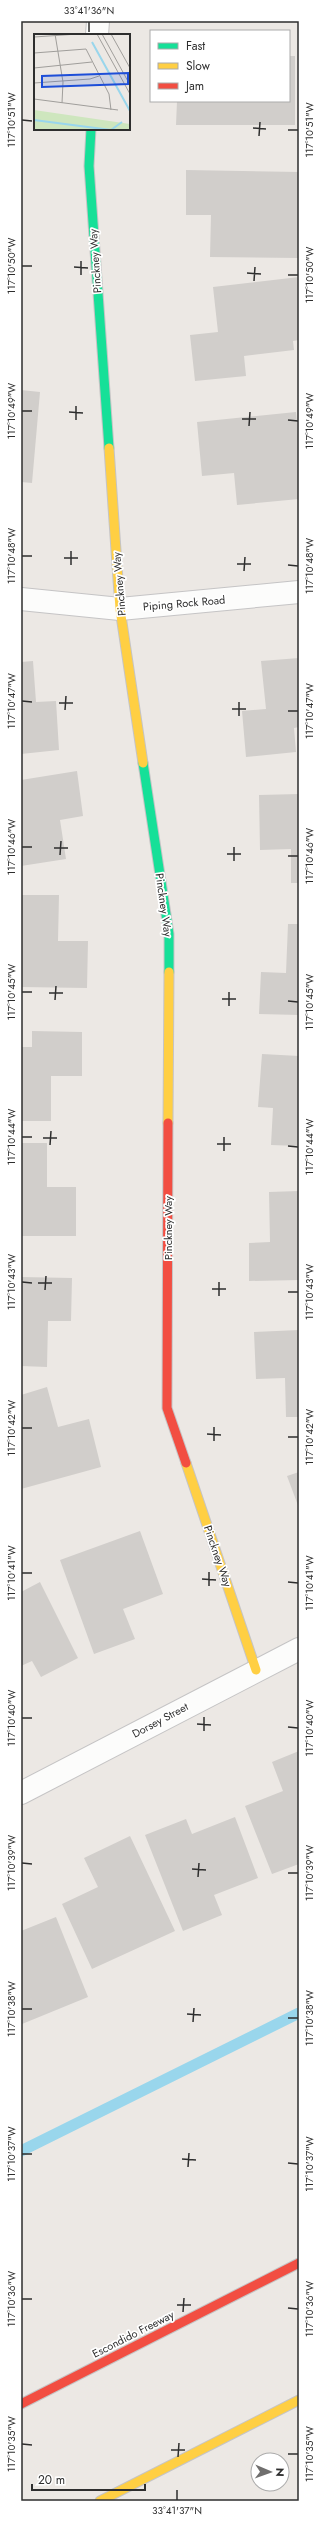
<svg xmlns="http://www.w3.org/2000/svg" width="320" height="2522" viewBox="0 0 320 2522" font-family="Jost,sans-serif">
  <rect width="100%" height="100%" fill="#ece8e4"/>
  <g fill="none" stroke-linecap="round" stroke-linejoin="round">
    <!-- stream -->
    <polyline stroke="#99d6ec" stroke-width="11" points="21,2151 299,2013"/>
  </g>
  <!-- building -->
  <g fill="#d1cecb">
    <polygon points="289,56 295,56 295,125 176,125 177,101 289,101"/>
    <polygon points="186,170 299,172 298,258 210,257 211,215 186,215"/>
    <polygon points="299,277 299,340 293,341 294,350 244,356 246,376 195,381 190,335 218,332 213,287"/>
    <polygon points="21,390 40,392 32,483 21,482"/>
    <polygon points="296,412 299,447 299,499 237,505 234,473 202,476 197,422"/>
    <polygon points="299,658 299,727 294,728 296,752 246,757 242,711 266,709 261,661"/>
    <polygon points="33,661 36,702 56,701 59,750 21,754 21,662"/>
    <polygon points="77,771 83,816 60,820 66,859 21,866 21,780"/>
    <polygon points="299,794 299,883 291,883 291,849 260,850 259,795"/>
    <polygon points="21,895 59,895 58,941 88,941 87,988 21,987"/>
    <polygon points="288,924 299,924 299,1015 259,1014 261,972 286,973"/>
    <polygon points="32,1031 82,1032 82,1076 51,1076 51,1121 21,1121 21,1047 32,1047"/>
    <polygon points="262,1054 299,1056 299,1146 271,1145 273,1108 258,1107"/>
    <polygon points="21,1143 47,1143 47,1187 76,1187 76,1236 21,1236"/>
    <polygon points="299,1191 299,1280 249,1281 249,1243 270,1242 269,1192"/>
    <polygon points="21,1277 72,1278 71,1321 48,1321 47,1367 21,1366"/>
    <polygon points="299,1330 299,1417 286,1417 285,1378 256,1379 254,1332"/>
    <polygon points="47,1387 58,1427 89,1419 101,1467 21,1489 21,1395"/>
    <polygon points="299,1472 299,1508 287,1476"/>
    <polygon points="140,1531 163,1594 123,1609 135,1639 94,1654 60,1560"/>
    <polygon points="40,1582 78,1658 41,1677 32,1661 21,1666 21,1592"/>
    <polygon points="299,1751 299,1864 272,1874 245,1806 283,1791 272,1762"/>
    <polygon points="235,1817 258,1878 214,1895 222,1915 183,1931 145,1835 186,1819 192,1834"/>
    <polygon points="130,1836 175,1931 92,1969 62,1904 98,1887 84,1858"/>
    <polygon points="56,1917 88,1997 22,2024 21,1931"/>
  </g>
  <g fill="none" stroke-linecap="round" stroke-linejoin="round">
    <!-- street casing -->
    <g stroke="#c5c4c5" stroke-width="24">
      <g id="street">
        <polyline points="97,35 98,21"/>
        <polyline points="21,599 120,609 299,592"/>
        <polyline points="21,1793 299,1649"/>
      </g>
    </g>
    <!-- fast casing -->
    <g stroke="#c5c4c5" stroke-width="11">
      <g id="fast">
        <polyline points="91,129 89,166 109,448"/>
        <polyline points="143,763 169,934 169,972"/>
      </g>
    </g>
    <!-- slow casing -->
    <g stroke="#c5c4c5" stroke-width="11">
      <g id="slow">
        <polyline points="109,448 120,609 143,763"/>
        <polyline points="168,1123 169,972"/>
        <polyline points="186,1463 256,1670"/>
        <polyline points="100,2501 299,2400"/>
      </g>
    </g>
    <!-- jam casing -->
    <g stroke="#c5c4c5" stroke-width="11">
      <g id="jam">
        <polyline points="168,1123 167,1408 186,1463"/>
        <polyline points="21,2404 299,2263"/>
      </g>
    </g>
    <!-- street -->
    <use href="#street" stroke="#fcfcfb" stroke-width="22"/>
    <!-- fast -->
    <use href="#fast" stroke="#16e098" stroke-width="9"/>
    <!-- slow -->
    <use href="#slow" stroke="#ffcf43" stroke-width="9"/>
    <!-- jam -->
    <use href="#jam" stroke="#f24e42" stroke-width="9"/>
  </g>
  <!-- ticks -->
  <path fill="none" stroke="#2e2e2e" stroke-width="1.5" d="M89,32V22M22,120L32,121M253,128L266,129M288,130H298M259,136L260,122M22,266H32M74,267L88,268M247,273L261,274M81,275V261M288,275H298M254,281L255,267M22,411H32M69,412L83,413M242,419H256M76,420V406M288,420L298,421M249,426L250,412M22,556H32M64,558H78M237,564H251M71,565V551M288,565L298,566M244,571L245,557M22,701L32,702M59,703H73M232,709H246M65,710L66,696M288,711H298M239,716V702M22,847H32M54,848H68M227,854H241M60,855L61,841M288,856H298M234,861V847M22,992H32M49,993H63M222,999H236M55,1000L56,986M288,1001L298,1002M229,1006V992M22,1137H32M43,1138H57M217,1144H231M50,1145L51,1131M288,1146L298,1147M224,1151V1137M22,1282L32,1283M38,1283H52M212,1289H226M45,1290L46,1276M288,1292H298M219,1296V1282M22,1428H32M207,1434L221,1435M288,1437H298M214,1441V1427M22,1573H32M202,1579L216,1580M288,1582L298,1583M209,1586V1572M22,1718H32M197,1724L211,1725M288,1727L298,1728M204,1731V1717M22,1863L32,1864M192,1869L206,1870M288,1873H298M198,1877L199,1863M22,2009H32M187,2014L201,2015M288,2018H298M193,2022L194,2008M22,2154H32M182,2159L196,2160M288,2163L298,2164M188,2167L189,2153M22,2299H32M177,2305H191M288,2308L298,2309M183,2312L184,2298M22,2444L32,2445M171,2450H185M288,2454H298M178,2457L179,2443M177,2500V2490"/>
  <g text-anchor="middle" stroke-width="3.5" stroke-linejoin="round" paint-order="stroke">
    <!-- street labels -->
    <g font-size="11" fill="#2e2e2e" stroke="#fff">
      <text transform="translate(95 261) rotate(-94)" y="4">Pinckney Way</text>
      <text transform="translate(119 584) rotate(-95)" y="4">Pinckney Way</text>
      <text transform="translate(184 603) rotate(-5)" y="4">Piping Rock Road</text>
      <text transform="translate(164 905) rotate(82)" y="4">Pinckney Way</text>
      <text transform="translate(168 1228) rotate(-90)" y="4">Pinckney Way</text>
      <text transform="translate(218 1556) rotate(71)" y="4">Pinckney Way</text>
      <text transform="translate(160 1720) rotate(-28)" y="4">Dorsey Street</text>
      <text transform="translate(133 2334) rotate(-27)" y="4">Escondido Freeway</text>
    </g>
  </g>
  <!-- overview -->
  <g transform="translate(34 34)">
    <rect width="96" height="96" fill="#ece8e4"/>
    <path d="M0,76L96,90V96H0Z" fill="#cee6be"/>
    <path fill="none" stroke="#99d6ec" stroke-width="2" d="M58,8L96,77M0,86L77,96M77,96L88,88"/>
    <path fill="none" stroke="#a09e9b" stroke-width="1" d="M21,0L29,48L28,69M63,0L96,60M68,0L96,51M77,0L96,34M0,3L44,0M0,19L52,15L75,60L77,76M0,34L58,28M0,49L56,45L65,42M0,65L84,76"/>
    <path fill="#1d4ed8" fill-opacity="0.15" stroke="#1d4ed8" stroke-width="2" d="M94,39V50L8,53V42Z"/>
    <rect width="96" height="96" fill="none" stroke="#2e2e2e" stroke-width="2"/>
  </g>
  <!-- border -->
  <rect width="320" height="2522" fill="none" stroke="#ffffff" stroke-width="44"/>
  <!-- legend -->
  <rect x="150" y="30" width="140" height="72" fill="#ffffff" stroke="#ababab"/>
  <rect x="158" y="43" width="20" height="6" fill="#16e098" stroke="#ababab"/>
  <text x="186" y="50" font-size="12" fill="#2e2e2e">Fast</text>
  <rect x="158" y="63" width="20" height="6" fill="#ffcf43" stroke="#ababab"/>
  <text x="186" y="70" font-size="12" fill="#2e2e2e">Slow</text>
  <rect x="158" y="83" width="20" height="6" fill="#f24e42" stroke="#ababab"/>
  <text x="186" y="90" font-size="12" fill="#2e2e2e">Jam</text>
  <!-- north arrow -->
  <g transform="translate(270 2472) rotate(92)"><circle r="19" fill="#ffffff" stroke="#ababab"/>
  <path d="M0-3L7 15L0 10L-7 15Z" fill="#706f6e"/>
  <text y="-6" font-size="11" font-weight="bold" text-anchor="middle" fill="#2e2e2e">N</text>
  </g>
  <!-- scale -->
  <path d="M32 2484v6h113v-6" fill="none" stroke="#2e2e2e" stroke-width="2"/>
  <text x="38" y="2484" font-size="12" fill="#2e2e2e" stroke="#ffffff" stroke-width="3" paint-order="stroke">20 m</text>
  <rect x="22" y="22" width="276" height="2478" fill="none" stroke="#2e2e2e" stroke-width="1.5"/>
  <g font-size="10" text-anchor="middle" fill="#2e2e2e">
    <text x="89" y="14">33°41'36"N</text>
    <text transform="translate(11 120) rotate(-90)" y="4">117°10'51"W</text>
    <text transform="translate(309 130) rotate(-90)" y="4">117°10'51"W</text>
    <text transform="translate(11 266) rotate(-90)" y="4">117°10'50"W</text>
    <text transform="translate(309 275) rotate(-90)" y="4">117°10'50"W</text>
    <text transform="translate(11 411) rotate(-90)" y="4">117°10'49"W</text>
    <text transform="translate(309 421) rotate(-90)" y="4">117°10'49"W</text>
    <text transform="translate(11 556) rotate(-90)" y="4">117°10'48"W</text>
    <text transform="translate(309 566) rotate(-90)" y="4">117°10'48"W</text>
    <text transform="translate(11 701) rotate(-90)" y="4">117°10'47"W</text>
    <text transform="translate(309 711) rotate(-90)" y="4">117°10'47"W</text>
    <text transform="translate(11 847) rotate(-90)" y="4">117°10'46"W</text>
    <text transform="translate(309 856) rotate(-90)" y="4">117°10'46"W</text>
    <text transform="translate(11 992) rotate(-90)" y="4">117°10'45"W</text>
    <text transform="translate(309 1002) rotate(-90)" y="4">117°10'45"W</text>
    <text transform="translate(11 1137) rotate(-90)" y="4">117°10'44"W</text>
    <text transform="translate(309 1147) rotate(-90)" y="4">117°10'44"W</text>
    <text transform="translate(11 1282) rotate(-90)" y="4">117°10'43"W</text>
    <text transform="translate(309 1292) rotate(-90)" y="4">117°10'43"W</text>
    <text transform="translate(11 1428) rotate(-90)" y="4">117°10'42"W</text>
    <text transform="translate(309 1437) rotate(-90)" y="4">117°10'42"W</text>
    <text transform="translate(11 1573) rotate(-90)" y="4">117°10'41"W</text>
    <text transform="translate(309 1583) rotate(-90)" y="4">117°10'41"W</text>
    <text transform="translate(11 1718) rotate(-90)" y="4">117°10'40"W</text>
    <text transform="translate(309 1728) rotate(-90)" y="4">117°10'40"W</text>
    <text transform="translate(11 1863) rotate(-90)" y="4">117°10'39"W</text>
    <text transform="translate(309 1873) rotate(-90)" y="4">117°10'39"W</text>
    <text transform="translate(11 2009) rotate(-90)" y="4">117°10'38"W</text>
    <text transform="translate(309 2018) rotate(-90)" y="4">117°10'38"W</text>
    <text transform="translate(11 2154) rotate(-90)" y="4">117°10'37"W</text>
    <text transform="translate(309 2164) rotate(-90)" y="4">117°10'37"W</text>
    <text transform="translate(11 2299) rotate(-90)" y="4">117°10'36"W</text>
    <text transform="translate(309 2309) rotate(-90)" y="4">117°10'36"W</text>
    <text transform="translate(11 2444) rotate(-90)" y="4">117°10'35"W</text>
    <text transform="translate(309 2454) rotate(-90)" y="4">117°10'35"W</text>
    <text x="177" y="2514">33°41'37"N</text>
  </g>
</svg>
